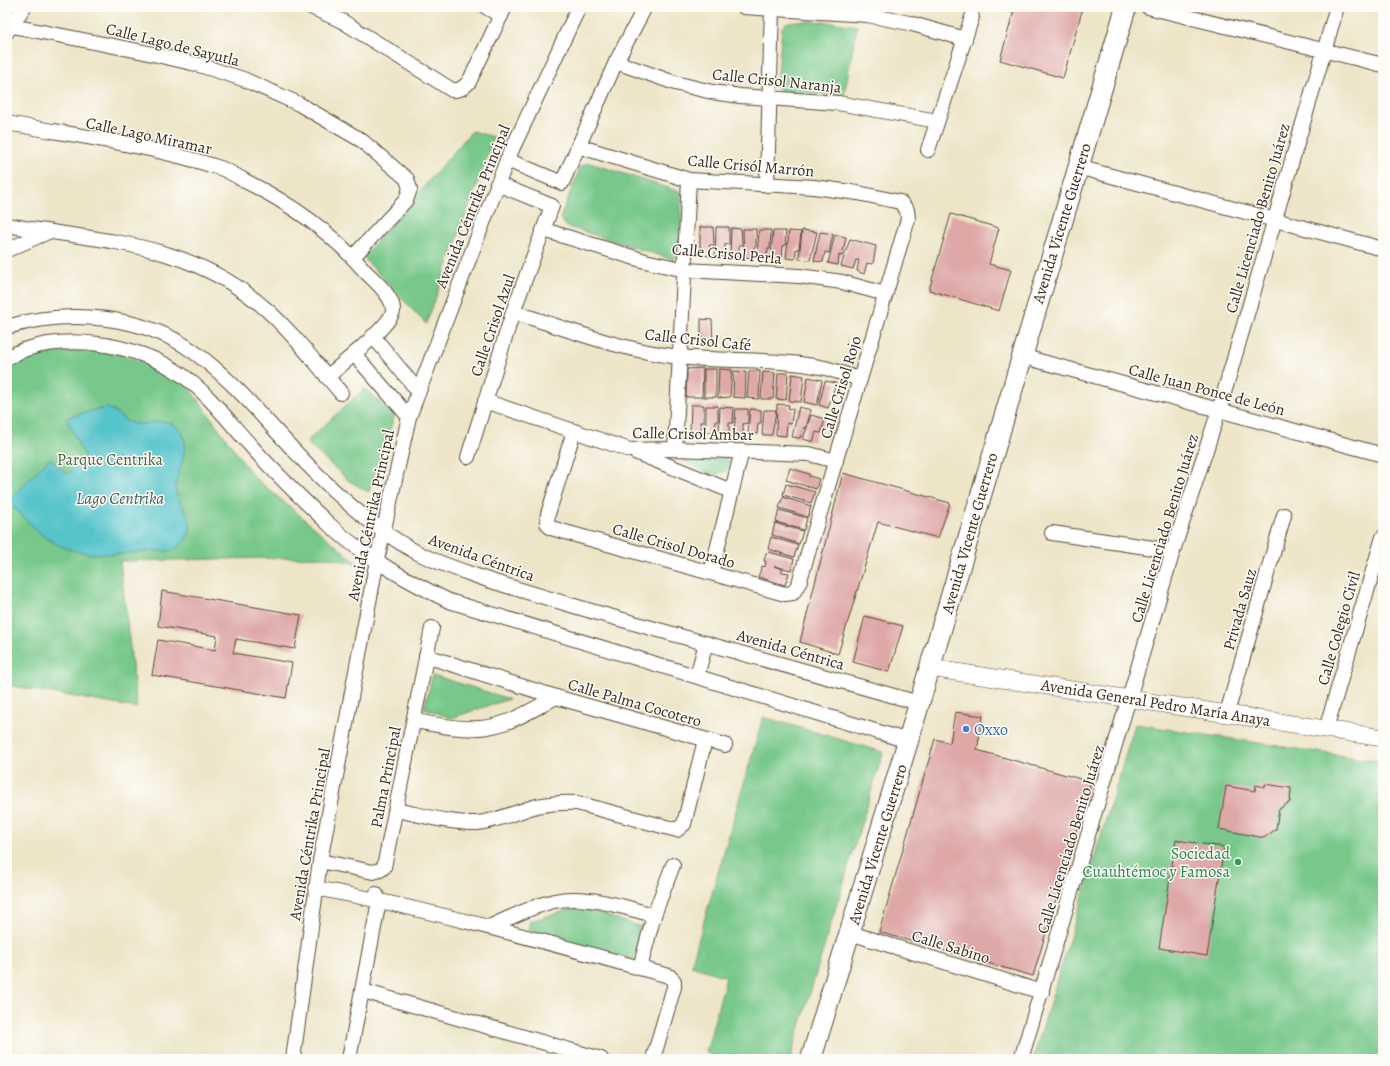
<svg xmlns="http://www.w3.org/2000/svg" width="1390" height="1066" viewBox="0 0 1390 1066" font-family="Alegreya,serif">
  <rect width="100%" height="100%" fill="#fdfcf7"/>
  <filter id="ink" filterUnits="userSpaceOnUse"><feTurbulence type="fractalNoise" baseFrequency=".025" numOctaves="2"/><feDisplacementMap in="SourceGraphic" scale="8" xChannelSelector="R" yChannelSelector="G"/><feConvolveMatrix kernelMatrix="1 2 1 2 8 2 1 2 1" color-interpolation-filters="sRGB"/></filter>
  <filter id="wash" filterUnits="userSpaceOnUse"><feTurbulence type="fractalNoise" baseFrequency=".012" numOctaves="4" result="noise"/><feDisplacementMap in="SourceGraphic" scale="16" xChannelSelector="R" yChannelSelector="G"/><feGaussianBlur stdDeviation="0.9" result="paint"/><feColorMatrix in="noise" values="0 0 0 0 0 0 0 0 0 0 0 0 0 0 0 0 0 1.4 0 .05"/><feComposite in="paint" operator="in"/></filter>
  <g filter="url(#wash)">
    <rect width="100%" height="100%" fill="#eee5c8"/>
    <!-- green -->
    <g fill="#77c88a" stroke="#597954">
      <polygon points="796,21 828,22 857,26 844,96 785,92 780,90 777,85 782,28 786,23"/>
      <polygon points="472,131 494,137 426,324 363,257"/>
      <polygon points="590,163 681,192 681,253 677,257 671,259 566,226 560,218 580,168 585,164"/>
      <polygon points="90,344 180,375 254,477 358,564 326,557 120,561 137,708 7,685 7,363 16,355"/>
      <polygon points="365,388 394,417 369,492 349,481 306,442"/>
      <path d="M682,455H724L729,462L728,469L716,475C703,472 692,467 682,458Z"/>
      <polygon points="433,675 509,699 451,718 424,708"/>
      <polygon points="763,717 883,752 790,1059 726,1059 706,1053 726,977 691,966"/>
      <polygon points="1135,724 1383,762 1383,1059 1033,1059"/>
      <polygon points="579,907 645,928 634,960 528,930 530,921"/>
    </g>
    <!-- water -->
    <path fill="#57c4cb" stroke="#497774" d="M108,408C119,413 124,423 137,424C149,425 166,417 176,426C195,442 179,464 176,483C172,504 201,516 186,539C184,542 179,547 175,549C169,552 158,551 151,551C121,554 83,559 55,543C37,534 22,515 8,501L50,458L67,474L85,457L66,418L90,411Z"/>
    <g id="blocks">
      <!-- building -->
      <g fill="#dea8a7">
        <polygon points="1015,7 1083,7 1063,78 1000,60"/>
        <polygon points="951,214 999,228 989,264 1011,270 999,311 929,290"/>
        <polygon points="700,227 713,227 714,245 709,245 711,256 700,255"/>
        <polygon points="716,227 729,227 729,245 725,244 725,257 715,256"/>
        <polygon points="731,228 741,229 742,245 739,245 739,257 730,256"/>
        <polygon points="743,229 756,229 756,247 754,247 753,258 744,257"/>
        <polygon points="759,230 771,230 770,249 768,249 767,258 757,258"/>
        <polygon points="802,230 817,232 810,260 799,259"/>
        <polygon points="773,231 786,231 785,246 783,246 782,259 771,258"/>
        <polygon points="789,231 801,232 799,249 796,249 795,259 786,258"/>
        <polygon points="820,232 833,234 829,253 825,252 823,262 814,261"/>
        <polygon points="835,235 846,237 842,256 839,255 838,265 828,263"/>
        <polygon points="850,239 876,246 873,264 867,263 864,274 857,271 859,260 856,260 853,269 841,266"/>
        <polygon points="701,319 712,320 713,346 701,345"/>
        <polygon points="703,368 702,397 686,397 687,369"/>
        <rect x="704" y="369" width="12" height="28"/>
        <polygon points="719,369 732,370 730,397 718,398"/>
        <polygon points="734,371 746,372 745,398 733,397"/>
        <polygon points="749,371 760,371 759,399 747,398"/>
        <polygon points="763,372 775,373 773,399 761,399"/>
        <polygon points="778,373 788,373 786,400 776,399"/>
        <polygon points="792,374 804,376 801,402 789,401"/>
        <polygon points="808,377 822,380 817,405 804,402"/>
        <polygon points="825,381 836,383 828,408 819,405"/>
        <polygon points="777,404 789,405 788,408 793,409 791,424 787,423 786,436 776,435"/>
        <polygon points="691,405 704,405 704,422 701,422 701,433 690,433"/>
        <polygon points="706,406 718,406 718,421 716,421 715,432 706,432"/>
        <polygon points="720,407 734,408 733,423 729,423 729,434 719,433"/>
        <polygon points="799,407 811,410 806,428 803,428 800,438 792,437"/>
        <polygon points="736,409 748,409 748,423 743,424 743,434 734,434"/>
        <polygon points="750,409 761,410 761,423 758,423 757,434 748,433"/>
        <polygon points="764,410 776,410 772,435 762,435"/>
        <polygon points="811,415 825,419 821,433 816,432 813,442 803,439"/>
        <polygon points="790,468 809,474 809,476 819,479 816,489 786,480"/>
        <polygon points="843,473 950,503 938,538 878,522 838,654 800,642"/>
        <polygon points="786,484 815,492 811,503 783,495"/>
        <polygon points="783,497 811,506 808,517 779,508"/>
        <polygon points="779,510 807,518 804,530 776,522"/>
        <polygon points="775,523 803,531 799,544 772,535"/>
        <polygon points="771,537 798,545 794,557 768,549"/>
        <polygon points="769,552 794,559 791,570 774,566 782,569 782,572 789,573 785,585 758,577 762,566 765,567 766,561 764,561 766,553"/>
        <polygon points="162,591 301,615 295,649 236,639 233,653 292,663 286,698 152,675 158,640 215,650 217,636 158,626"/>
        <polygon points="865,616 903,626 889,672 853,662"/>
        <polygon points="955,712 983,716 977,750 1091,782 1033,976 879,932 935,739 950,743"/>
        <polygon points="1265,784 1291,788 1290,802 1279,809 1276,829 1264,838 1219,829 1226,786 1255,791 1256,785 1265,787"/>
        <polygon points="1176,840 1224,847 1207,956 1159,948"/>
      </g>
    </g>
  </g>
  <g filter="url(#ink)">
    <use href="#blocks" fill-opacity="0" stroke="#564638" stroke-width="1"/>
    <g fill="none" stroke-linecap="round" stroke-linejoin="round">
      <!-- minor casing -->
      <g stroke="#564638" stroke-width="16">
        <g id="minor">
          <path d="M311,7L342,21L452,90C460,91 464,87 469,82L505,7"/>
          <polyline points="486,7 501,16"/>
          <polyline points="744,7 867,15 909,23 965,39"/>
          <polyline points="1148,7 1383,65"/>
          <polyline points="12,26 144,52 196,64 243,79 299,104 361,140 407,179 410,189 406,200 353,257"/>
          <polyline points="7,32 24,7"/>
          <polyline points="616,62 675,83 712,92 740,96 838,103 937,121"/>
          <path d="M7,123C78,136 151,145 220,168C229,171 238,177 247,182C291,204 332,233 364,270C373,280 394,296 393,311C391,325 339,367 327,377"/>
          <polyline points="928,150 972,17"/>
          <polyline points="507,160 562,183 616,62 645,7"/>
          <polyline points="1078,167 1383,249"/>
          <polyline points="767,185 772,7"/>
          <path d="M7,225C103,242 190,241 267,310C295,335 317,365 341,393"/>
          <polyline points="544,230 645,261 685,270 799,276 842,282 885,294"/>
          <polyline points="7,250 48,232"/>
          <path d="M513,312C568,329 622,351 680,357C727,362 779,358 825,368C837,371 848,376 860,379"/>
          <path d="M7,327C66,309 142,314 194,352C240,385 274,432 314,471C342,500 382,534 418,553C440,564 463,571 485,579C523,591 561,602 598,613C705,643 812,673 919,703"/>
          <polyline points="373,336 418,391"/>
          <polyline points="354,354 409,417"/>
          <polyline points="1021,356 1383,455"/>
          <path d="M7,358C55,329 138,343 182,375C208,393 229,422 251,446C276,474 304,501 332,527C366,558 408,581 449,601L908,741"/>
          <polyline points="485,401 630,450 675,449 809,454 836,461"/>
          <polyline points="574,431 548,514 547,523 551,528 785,594 793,593 799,583 908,219 907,210 900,202 858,193 814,187 689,180 578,146"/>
          <polyline points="675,449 689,180"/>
          <polyline points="635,452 731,491"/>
          <polyline points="468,457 513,312 552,206 497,184"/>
          <polyline points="1052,533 1173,551"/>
          <polyline points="711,573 742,451"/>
          <polyline points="426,656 556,697 725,745"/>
          <polyline points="697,676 706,643"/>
          <polyline points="1227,713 1284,515"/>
          <path d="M414,721C435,724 457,730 479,728C506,727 532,710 556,697"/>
          <polyline points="1326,729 1383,537"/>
          <path d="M396,810C422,815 451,824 478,823C498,821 518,811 537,806C551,803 564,802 577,803L677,830L684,824L705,740"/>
          <polyline points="320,861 373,872 380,870 384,867 432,628"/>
          <path d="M315,888C435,910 552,944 669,976L674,981V987L653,1059"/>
          <path d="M489,927C510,918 532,906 554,901C587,894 622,907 654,915"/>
          <polyline points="850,933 1042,992"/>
          <polyline points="640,968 654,915 673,865"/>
          <polyline points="363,991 601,1059"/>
          <polyline points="293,1059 320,861 377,560 409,417 507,160 579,7"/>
          <polyline points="349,1059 379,901 376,894"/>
          <polyline points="1021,1059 1173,551 1219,410 1337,7"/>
        </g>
      </g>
      <!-- tertiary casing -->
      <g stroke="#564638" stroke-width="18">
        <polyline id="tertiary" points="930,668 1383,738"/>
      </g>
      <!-- secondary casing -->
      <g stroke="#564638" stroke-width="22">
        <polyline id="secondary" points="811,1059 908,741 1126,7"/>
      </g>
      <!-- minor -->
      <use href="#minor" stroke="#fff" stroke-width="14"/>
      <!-- tertiary -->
      <use href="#tertiary" stroke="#fff" stroke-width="17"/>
      <!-- secondary -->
      <use href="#secondary" stroke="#fff" stroke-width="20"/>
    </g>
  </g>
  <!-- markers -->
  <circle fill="#3f7fe0" stroke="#fdfcf7" stroke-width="1.5" cx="966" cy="729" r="4"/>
  <circle fill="#2e9e5b" stroke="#fdfcf7" stroke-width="1.5" cx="1238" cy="862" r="4"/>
  <g text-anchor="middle" stroke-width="3" stroke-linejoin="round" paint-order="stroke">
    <!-- street labels -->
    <g font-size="16" fill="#3b2a1e" stroke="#fdfcf7">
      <text transform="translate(173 44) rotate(14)" y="6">Calle Lago de Sayutla</text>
      <text transform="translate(777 80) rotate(6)" y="6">Calle Crisol Naranja</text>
      <text transform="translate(149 135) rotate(12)" y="6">Calle Lago Miramar</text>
      <text transform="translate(751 165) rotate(5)" y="6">Calle Crisól Marrón</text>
      <text transform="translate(472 206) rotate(-68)" y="6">Avenida Céntrika Principal</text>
      <text transform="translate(1257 218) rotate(-74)" y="6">Calle Licenciado Benito Juárez</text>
      <text transform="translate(1061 223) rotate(-73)" y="6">Avenida Vicente Guerrero</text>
      <text transform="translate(727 253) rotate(5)" y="6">Calle Crisol Perla</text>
      <text transform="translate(492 325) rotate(-71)" y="6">Calle Crisol Azul</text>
      <text transform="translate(698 339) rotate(6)" y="6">Calle Crisol Café</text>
      <text transform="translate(840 387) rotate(-73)" y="6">Calle Crisol Rojo</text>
      <text transform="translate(1207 389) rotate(15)" y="6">Calle Juan Ponce de León</text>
      <text transform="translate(693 433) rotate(1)" y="6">Calle Crisol Ambar</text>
      <text transform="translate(370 515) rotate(-78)" y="6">Avenida Céntrika Principal</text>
      <text transform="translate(1164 528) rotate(-73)" y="6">Calle Licenciado Benito Juárez</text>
      <text transform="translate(969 533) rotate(-74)" y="6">Avenida Vicente Guerrero</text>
      <text transform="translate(674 545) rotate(16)" y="6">Calle Crisol Dorado</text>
      <text transform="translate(482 557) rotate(20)" y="6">Avenida Céntrica</text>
      <text transform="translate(1239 609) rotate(-74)" y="6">Privada Sauz</text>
      <text transform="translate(1338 628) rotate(-74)" y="6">Calle Colegio Civil</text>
      <text transform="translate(791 649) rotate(16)" y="6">Avenida Céntrica</text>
      <text transform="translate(635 702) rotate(16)" y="6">Calle Palma Cocotero</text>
      <text transform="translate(1156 702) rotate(9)" y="6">Avenida General Pedro María Anaya</text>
      <text transform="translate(385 777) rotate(-79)" y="6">Palma Principal</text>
      <text transform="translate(309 834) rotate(-80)" y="6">Avenida Céntrika Principal</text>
      <text transform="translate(1070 839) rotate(-73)" y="6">Calle Licenciado Benito Juárez</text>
      <text transform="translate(877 844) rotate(-73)" y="6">Avenida Vicente Guerrero</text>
      <text transform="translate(951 946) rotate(17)" y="6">Calle Sabino</text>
    </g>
    <!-- park labels -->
    <g font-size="16" fill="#506144" stroke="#fdfcf7">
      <text x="110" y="465">Parque Centrika</text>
    </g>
    <!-- shop labels -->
    <g font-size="16" fill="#366cbe" stroke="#fdfcf7" text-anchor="start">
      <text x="974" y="735">Oxxo</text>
    </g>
    <!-- leisure labels -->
    <g font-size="16" fill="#27864d" stroke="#fdfcf7" text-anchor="end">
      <text x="1230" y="859">Sociedad<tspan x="1230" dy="18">Cuauhtémoc y Famosa</tspan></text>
    </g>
    <!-- water labels -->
    <g font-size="17" font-style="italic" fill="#45605b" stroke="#fdfcf7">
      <text x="120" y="504">Lago Centrika</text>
    </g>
  </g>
  <!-- margin -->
  <rect width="1390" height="1066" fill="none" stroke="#fdfcf7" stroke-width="24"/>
</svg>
